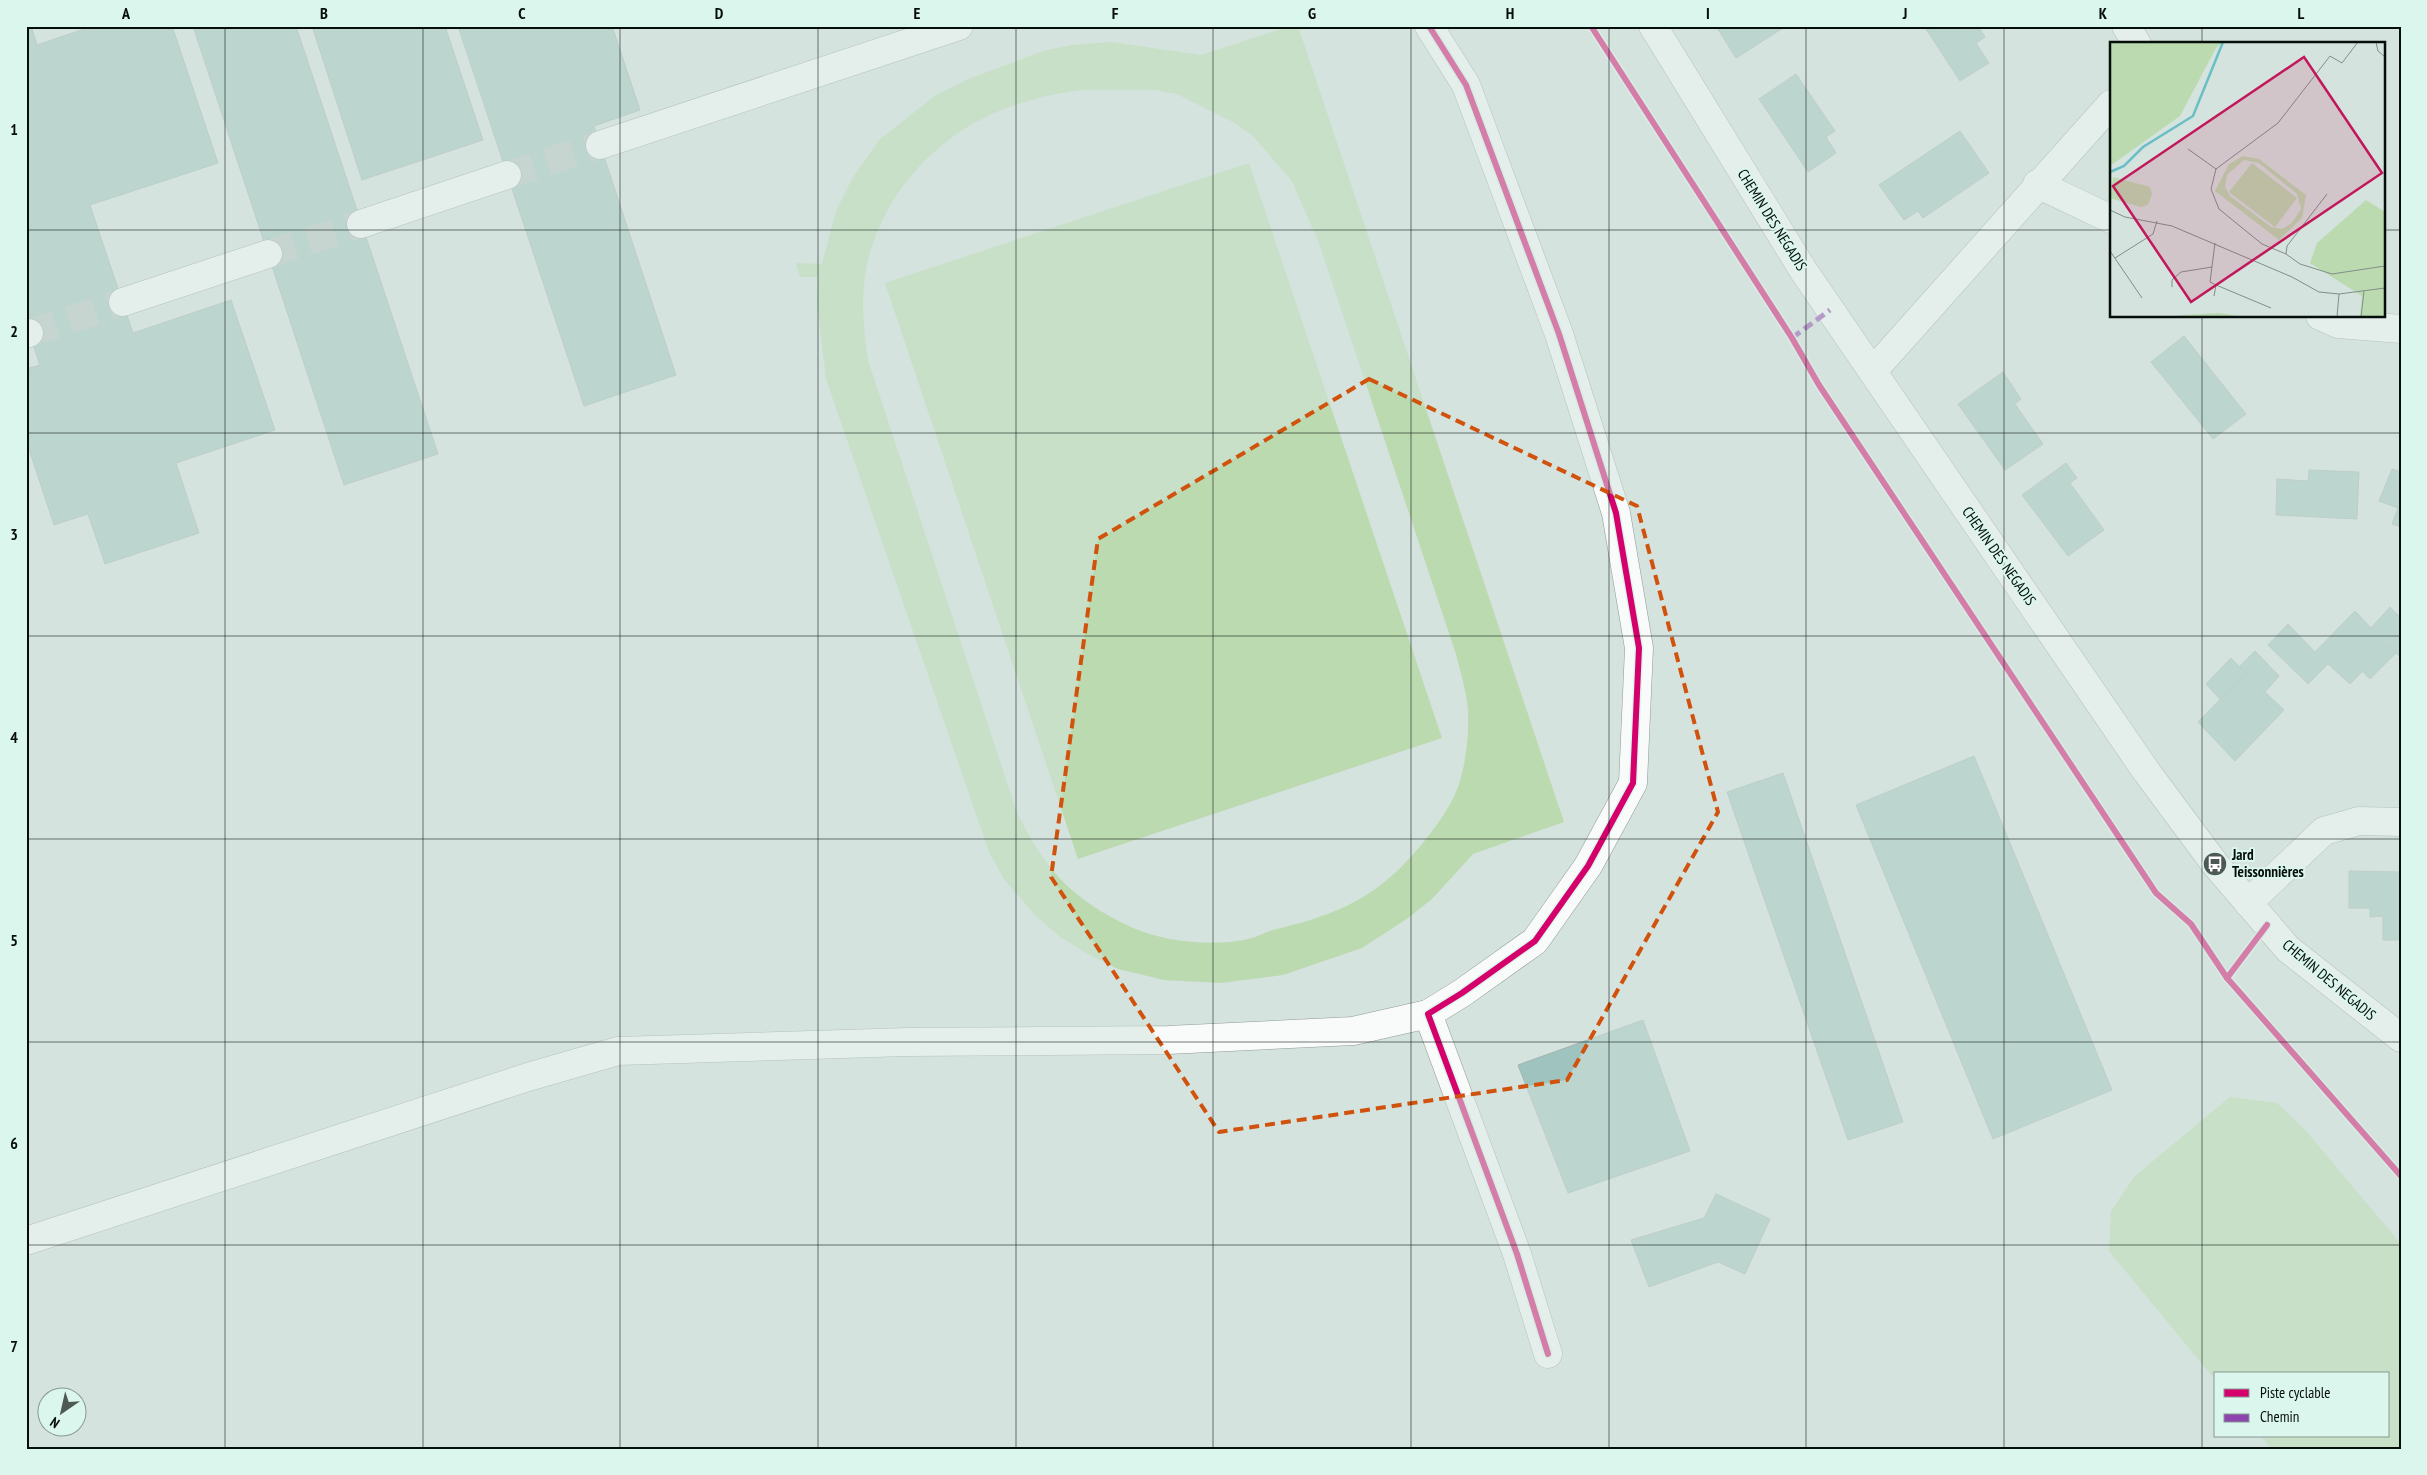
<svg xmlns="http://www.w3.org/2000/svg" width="2427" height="1475" viewBox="0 0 2427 1475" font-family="'PT Sans Narrow',sans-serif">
  <rect width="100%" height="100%" fill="#d4e3dd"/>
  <!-- green -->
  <g fill="#bbdab0" fill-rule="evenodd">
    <path d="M1291,26H1298L1564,822L1473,854L1432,899L1408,918L1362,948L1283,975L1221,983L1164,980L1118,969L1088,954L1059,936L1033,913L1004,879L989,852L826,379L817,305L818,277H800L796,263L822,264L836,211L853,177L879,140L936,95L971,78L1043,51L1072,45L1112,42L1201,55ZM1082,90H1155L1177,94L1231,121L1252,135L1292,181L1319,243L1455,651C1459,666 1463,680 1466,695C1471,719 1467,758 1460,781C1454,801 1442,818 1430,834C1385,892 1348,912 1277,929C1267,931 1258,937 1248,939C1213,947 1165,942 1133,928C1072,900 1044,869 1016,810L868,360C864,333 861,305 865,277C868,250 880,222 894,199C939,131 1003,100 1082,90Z"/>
    <polygon points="1249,163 1442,738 1078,859 885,283"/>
    <polygon points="2230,1097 2277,1103 2306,1131 2401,1244 2401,1449 2271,1449 2261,1436 2388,1436 2388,1374 2216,1374 2216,1381 2109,1251 2111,1211 2135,1176"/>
  </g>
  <!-- building -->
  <g fill="#9fc4bf" stroke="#a6b3af">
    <polygon points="26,26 31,26 37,45 93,26 172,26 218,163 90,205 133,333 231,300 275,430 176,463 199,533 105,564 88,514 54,525 26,440 26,369 40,365 26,324"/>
    <polygon points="193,26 296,26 438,454 344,485"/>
    <polygon points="312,26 445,26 483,140 362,180"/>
    <polygon points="458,26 612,26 640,110 594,126 676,375 584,406"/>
    <polygon points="1716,26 1781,26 1783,28 1736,58"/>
    <polygon points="1924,26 1978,26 1985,37 1976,43 1989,63 1960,81"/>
    <polygon points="1796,74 1835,131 1826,137 1836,153 1808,172 1759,99"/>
    <polygon points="1960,131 1989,173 1923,218 1918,211 1904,220 1879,185"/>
    <polygon points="2184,336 2246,414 2213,439 2151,362"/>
    <polygon points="2003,372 2021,399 2015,404 2043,444 2005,470 1958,404"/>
    <polygon points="2066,463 2077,478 2070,483 2104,530 2068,556 2022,495"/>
    <polygon points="2392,469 2401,472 2401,527 2392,524 2398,508 2379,501"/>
    <polygon points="2309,470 2359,472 2357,519 2276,515 2277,479 2308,481"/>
    <polygon points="2390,607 2401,618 2401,658 2388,645 2350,684 2328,664 2308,684 2268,645 2288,624 2315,652 2355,611 2371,628"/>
    <polygon points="2388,645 2396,653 2370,679 2362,671"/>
    <polygon points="2255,651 2279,676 2265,692 2284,710 2235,761 2198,722 2246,673 2240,666"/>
    <polygon points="2231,658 2246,673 2220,699 2206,684"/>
    <polygon points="1974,756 2112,1090 1993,1139 1856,805"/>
    <polygon points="1783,773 1903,1122 1848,1140 1727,792"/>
    <polygon points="2349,871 2401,872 2401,940 2383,940 2383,916 2370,917 2370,908 2349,908"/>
    <polygon points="1643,1020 1690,1151 1568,1193 1518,1065"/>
    <polygon points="1716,1194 1770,1219 1745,1274 1718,1262 1649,1287 1631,1240 1704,1218"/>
  </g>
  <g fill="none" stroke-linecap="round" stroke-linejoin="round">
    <!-- minor-tunnel -->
    <g stroke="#b5c3be" stroke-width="28" stroke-dasharray="28 14" stroke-linecap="butt">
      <polyline points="507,175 600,145"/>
      <polyline points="268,254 361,224"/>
      <polyline points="29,333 123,302"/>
    </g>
    <!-- minor casing -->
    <g stroke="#8f9a96" stroke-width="29">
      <g id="minor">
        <polyline points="1429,26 1466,85 1559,334 1616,513 1639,648 1633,783 1588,866 1535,941 1462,993 1428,1014 1517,1254 1548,1354"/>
        <polyline points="1653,26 1803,270 2146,771 2215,864 2288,949 2401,1038"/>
        <polyline points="2126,26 2137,44"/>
        <polyline points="600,145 959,26"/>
        <polyline points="2037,184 2111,219"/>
        <polyline points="361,224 507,175"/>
        <polyline points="123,302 268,254"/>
        <polyline points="2320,316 2338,324 2401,329"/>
        <polyline points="26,334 29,333"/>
        <polyline points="1873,371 2111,104"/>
        <polyline points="2248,903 2324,831 2359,821 2401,822"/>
        <polyline points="26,1241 528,1077 618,1051 907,1042 1168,1040 1353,1031 1428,1014"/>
      </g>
    </g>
    <!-- minor -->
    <use href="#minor" stroke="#f9fbfa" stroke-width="28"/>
    <!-- quiet -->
    <polyline stroke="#8e44ad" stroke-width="5" stroke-dasharray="10 5" stroke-linecap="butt" points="1792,338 1830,310"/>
    <!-- cycleway casing -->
    <g stroke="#dbf6ec" stroke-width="9">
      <g id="cycleway">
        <polyline points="1429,26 1466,85 1559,334 1616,513 1639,648 1633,783 1588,866 1535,941 1462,993 1428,1014 1517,1254 1548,1354"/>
        <polyline points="1591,26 1792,338 1819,385 2156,893 2191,924 2227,978 2401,1176"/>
        <polyline points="2227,978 2267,925"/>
      </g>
    </g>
    <!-- cycleway -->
    <use href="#cycleway" stroke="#d6006c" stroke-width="6"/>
  </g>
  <!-- marked area -->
  <path d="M0 0H2427V1475H0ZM1369,379L1637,506L1718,812L1567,1080L1219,1132L1051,877L1098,539Z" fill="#d4e3dd" fill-opacity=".55" fill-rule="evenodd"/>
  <path fill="none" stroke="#d1520c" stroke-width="4" stroke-dasharray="10 6" stroke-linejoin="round" d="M1369,379L1637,506L1718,812L1567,1080L1219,1132L1051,877L1098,539Z"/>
  <!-- grid -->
  <path fill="none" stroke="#060e0b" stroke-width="1" stroke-opacity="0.55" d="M225,26V1449M423,26V1449M620,26V1449M818,26V1449M1016,26V1449M1213,26V1449M1411,26V1449M1609,26V1449M1806,26V1449M2004,26V1449M2202,26V44M26,230H2111M2383,230H2401M2202,316V1449M26,433H2401M26,636H2401M26,839H2401M26,1042H2401M26,1245H2401"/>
  <!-- icons -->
  <defs>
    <g id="bus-disc" transform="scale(1.25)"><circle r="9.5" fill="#4e5954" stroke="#dbf6ec"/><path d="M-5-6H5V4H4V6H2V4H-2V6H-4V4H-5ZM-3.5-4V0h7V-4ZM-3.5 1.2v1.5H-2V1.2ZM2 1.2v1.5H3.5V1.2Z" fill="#fff"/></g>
  </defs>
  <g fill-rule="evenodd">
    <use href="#bus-disc" x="2215" y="864"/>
  </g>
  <g text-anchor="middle" stroke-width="4" stroke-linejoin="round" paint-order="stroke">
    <!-- street labels -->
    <g font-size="15" fill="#060e0b" stroke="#dbf6ec">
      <text transform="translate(1772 220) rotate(58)" y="5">CHEMIN DES NEGADIS</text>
      <text transform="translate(1999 556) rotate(55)" y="5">CHEMIN DES NEGADIS</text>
      <text transform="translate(2329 980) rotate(40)" y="5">CHEMIN DES NEGADIS</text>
    </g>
    <!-- poi labels -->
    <g font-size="15" font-weight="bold" fill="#060e0b" stroke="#dbf6ec" text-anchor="start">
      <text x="2232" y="860">Jard<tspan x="2232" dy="17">Teissonnières</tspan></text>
    </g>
  </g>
  <!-- overview -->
  <g transform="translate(2110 42)">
    <rect width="275" height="275" fill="#d4e3dd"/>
    <path d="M0,0H113L106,6L70,74L0,124ZM133,114L149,117L196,153L192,176L169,198L105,149L119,122ZM134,118L149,121L187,152L191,167L182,181L172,187L161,185L120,154L115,145L117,133ZM142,121L187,156L165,185L119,150ZM3,135L40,145L42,152L38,163L31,165L0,156ZM256,158L275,170V275H250L252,254L200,221L207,201ZM109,271L134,275H60L74,273Z" fill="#bbdab0" fill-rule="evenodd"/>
    <path fill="none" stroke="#6abec6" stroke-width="2.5" d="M0,130L14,124L33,105L83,74L113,0"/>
    <path fill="none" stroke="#828e89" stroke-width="1" d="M266,0L268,9L275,15M78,107L106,127L101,147L109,167L152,202L176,212M106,127L168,81L220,14L232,21L248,0M217,152L177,204L176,212L190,222L222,232L275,224M0,168L15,175L62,184L182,235L209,250L229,252L275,246M0,209L32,256M5,216L43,192L47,179M106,243L161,266M62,245V238L71,230L102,225M104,254L106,243L100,240L105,201M227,275L229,252M251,275L254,249"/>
    <path fill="#c2185b" fill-opacity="0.15" stroke="#c2185b" stroke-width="2.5" d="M194,15L272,131L81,260L3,144Z"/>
    <rect width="275" height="275" fill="none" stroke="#060e0b" stroke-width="2.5"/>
  </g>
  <!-- border -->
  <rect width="2427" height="1475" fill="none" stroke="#dbf6ec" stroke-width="55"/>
  <!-- legend -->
  <rect x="2214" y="1372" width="175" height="65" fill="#dbf6ec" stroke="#869992"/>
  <rect x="2224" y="1389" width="25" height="8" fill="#d6006c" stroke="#869992"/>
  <text x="2260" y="1398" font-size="15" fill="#060e0b">Piste cyclable</text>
  <rect x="2224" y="1414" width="25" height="8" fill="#8e44ad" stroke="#869992"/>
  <text x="2260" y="1422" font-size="15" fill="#060e0b">Chemin</text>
  <!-- north arrow -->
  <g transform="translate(62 1412) rotate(214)"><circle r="24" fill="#dbf6ec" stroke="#869992"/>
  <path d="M0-4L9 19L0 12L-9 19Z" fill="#4e5954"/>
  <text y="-8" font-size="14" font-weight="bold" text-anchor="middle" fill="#060e0b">N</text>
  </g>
  <rect x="28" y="28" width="2372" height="1420" fill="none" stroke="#060e0b" stroke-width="2"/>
  <g font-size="16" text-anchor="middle" font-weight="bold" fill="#060e0b">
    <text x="126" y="19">A</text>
    <text x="324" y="19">B</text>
    <text x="522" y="19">C</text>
    <text x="719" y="19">D</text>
    <text x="917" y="19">E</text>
    <text x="1115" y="19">F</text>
    <text x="1312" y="19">G</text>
    <text x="1510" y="19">H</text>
    <text x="1708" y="19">I</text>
    <text x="1905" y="19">J</text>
    <text x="2103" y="19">K</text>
    <text x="2301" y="19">L</text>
    <text x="14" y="135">1</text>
    <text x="14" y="337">2</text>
    <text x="14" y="540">3</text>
    <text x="14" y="743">4</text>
    <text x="14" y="946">5</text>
    <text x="14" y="1149">6</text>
    <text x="14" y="1352">7</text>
  </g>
</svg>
